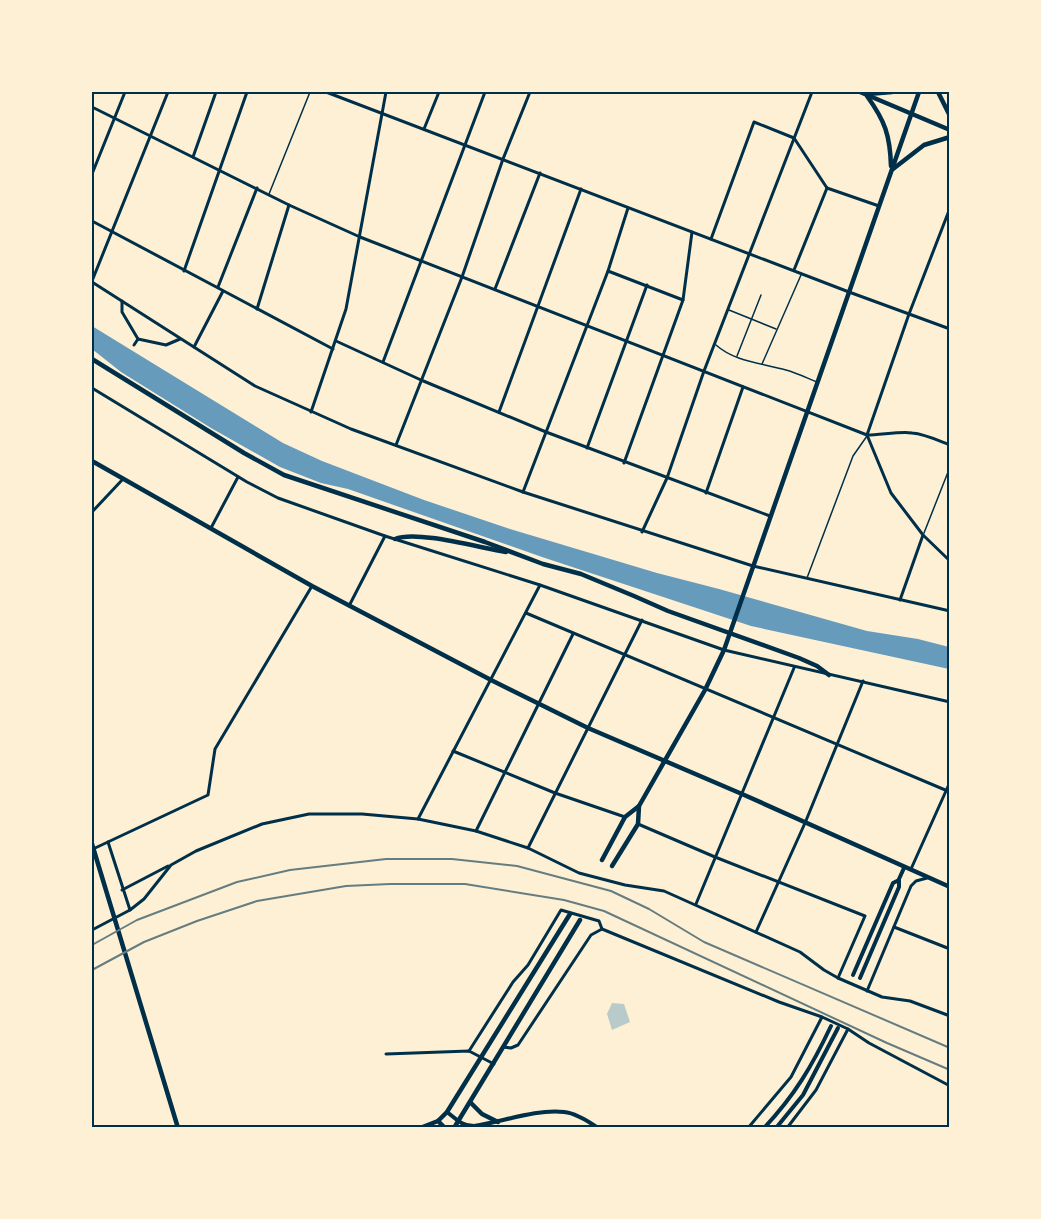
<svg xmlns="http://www.w3.org/2000/svg" width="1041" height="1219" viewBox="0 0 1041 1219" font-family="'Golos Text',sans-serif">
  <rect width="100%" height="100%" fill="#fdf0d5"/>
  <!-- green -->
  <polygon fill="#b9caca" points="612,1003 624,1004 630,1022 612,1030 607,1014"/>
  <!-- water -->
  <polygon fill="#669bbc" points="92,326 283,443 322,461 424,500 510,529 657,573 719,589 867,631 918,639 949,647 949,669 751,626 542,557 348,489 321,483 280,467 211,428 121,372 92,349"/>
  <g fill="none" stroke-linecap="round" stroke-linejoin="round">
    <!-- service -->
    <g stroke="#003049" stroke-width="1.5">
      <polyline points="269,194 310,92"/>
      <polyline points="729,310 776,329"/>
      <path d="M716,345C735,362 762,363 786,370C797,373 807,378 817,382"/>
      <polyline points="737,356 761,295"/>
      <polyline points="762,364 801,275"/>
      <polyline points="924,533 950,467"/>
      <polyline points="807,578 853,456 867,436"/>
    </g>
    <!-- minor -->
    <g stroke="#003049" stroke-width="3">
      <polyline points="326,92 849,292 950,329"/>
      <path d="M92,107L289,205L360,237L867,435C880,435 902,431 912,433C925,434 937,440 950,445"/>
      <polyline points="424,129 439,92"/>
      <polyline points="193,157 216,92"/>
      <polyline points="92,174 125,92"/>
      <polyline points="827,188 879,206"/>
      <polyline points="950,208 909,314 867,435 891,493 923,535 950,561"/>
      <polyline points="92,221 333,349"/>
      <polyline points="711,239 754,122 794,138 827,188"/>
      <polyline points="794,270 827,188"/>
      <polyline points="184,271 247,92"/>
      <polyline points="608,271 683,300"/>
      <polyline points="92,281 168,92"/>
      <polyline points="92,282 255,386 351,429 523,492 753,566 950,611"/>
      <polyline points="218,287 257,188"/>
      <polyline points="495,289 540,173"/>
      <polyline points="122,301 122,312 138,339 166,345 180,339"/>
      <polyline points="257,309 289,205"/>
      <polyline points="336,341 421,380 546,432 770,516"/>
      <polyline points="134,345 138,339"/>
      <polyline points="194,347 223,291"/>
      <polyline points="383,362 485,92"/>
      <polyline points="92,388 247,482 278,498 385,536 540,585 724,650 950,702"/>
      <polyline points="311,412 346,309 386,92"/>
      <polyline points="499,412 581,189"/>
      <polyline points="396,445 462,277 503,159 530,92"/>
      <polyline points="587,448 647,285"/>
      <polyline points="624,463 683,300 692,232"/>
      <polyline points="523,492 608,271 628,208"/>
      <polyline points="706,493 743,387"/>
      <polyline points="92,512 123,479"/>
      <polyline points="211,528 238,477"/>
      <polyline points="642,532 667,478 704,371 812,92"/>
      <polyline points="900,600 923,535"/>
      <polyline points="349,606 385,536"/>
      <polyline points="526,613 950,792"/>
      <polyline points="453,751 555,793 625,817"/>
      <polyline points="418,819 540,585"/>
      <polyline points="638,824 715,857 865,916 838,978"/>
      <polyline points="476,831 573,634"/>
      <polyline points="108,842 130,910"/>
      <polyline points="528,848 642,620"/>
      <polyline points="93,849 208,795 215,749 312,586"/>
      <polyline points="911,869 950,782"/>
      <polyline points="122,890 168,866"/>
      <polyline points="696,904 794,668"/>
      <polyline points="894,927 950,949"/>
      <polyline points="92,930 130,910 144,899 171,865 196,851 262,824 309,814 362,814 418,819 476,831 528,848 579,873 625,885 664,891 800,952 824,970 838,978 882,997 910,1001 950,1016"/>
      <polyline points="756,932 805,823 863,681"/>
      <polyline points="867,991 911,886 916,881 927,878"/>
      <polyline points="503,1047 511,1048 518,1045 591,935 602,929"/>
      <polyline points="469,1051 513,982 528,965 561,910 599,921 602,929 779,1002 822,1017 848,1029 869,1043 950,1086"/>
      <polyline points="386,1054 469,1051 494,1064"/>
      <polyline points="748,1128 791,1077 822,1017"/>
      <polyline points="787,1128 816,1090 848,1029"/>
    </g>
    <!-- tertiary -->
    <g stroke="#003049" stroke-width="4">
      <polyline points="853,975 893,883 899,880"/>
      <polyline points="860,978 899,887 899,879 904,868"/>
      <path d="M447,1112C456,1119 462,1126 474,1126C503,1122 534,1109 564,1112C576,1113 588,1121 598,1128"/>
      <path d="M764,1128C795,1095 812,1066 831,1026"/>
      <polyline points="776,1128 803,1095 838,1028"/>
    </g>
    <!-- secondary -->
    <g stroke="#003049" stroke-width="4.5">
      <polyline points="92,359 244,453 284,475 485,542 543,564 581,574 634,596 668,611 799,658 817,666 829,675"/>
      <path d="M395,539C417,530 480,548 506,552"/>
      <polyline points="92,844 178,1128"/>
      <polyline points="438,1121 445,1128"/>
    </g>
    <!-- primary -->
    <g stroke="#003049" stroke-width="4.5">
      <polyline points="860,92 950,130"/>
      <polyline points="938,92 950,116"/>
      <polyline points="868,94 892,92"/>
      <path d="M867,96C885,121 890,135 891,166"/>
      <polyline points="893,169 924,145 950,137"/>
      <polyline points="92,461 312,586 491,680 588,728 742,794 950,887"/>
      <polyline points="602,860 625,817 639,806 705,690 724,650 919,92"/>
      <polyline points="612,866 638,824 639,806"/>
      <polyline points="470,1102 482,1114 498,1122"/>
      <polyline points="420,1128 438,1121 447,1112 570,914"/>
      <polyline points="454,1128 580,920"/>
    </g>
    <!-- rail -->
    <g stroke="#657d81" stroke-width="2">
      <polyline points="92,945 137,920 237,882 290,870 386,859 452,859 517,866 611,891 649,909 704,942 950,1048"/>
      <polyline points="92,970 144,942 197,921 257,901 346,886 390,884 465,884 564,900 604,911 887,1043 950,1070"/>
    </g>
  </g>
  <!-- border -->
  <rect width="1041" height="1219" fill="none" stroke="#fdf0d5" stroke-width="186"/>
  <rect x="93" y="93" width="855" height="1033" fill="none" stroke="#003049" stroke-width="2"/>
</svg>
